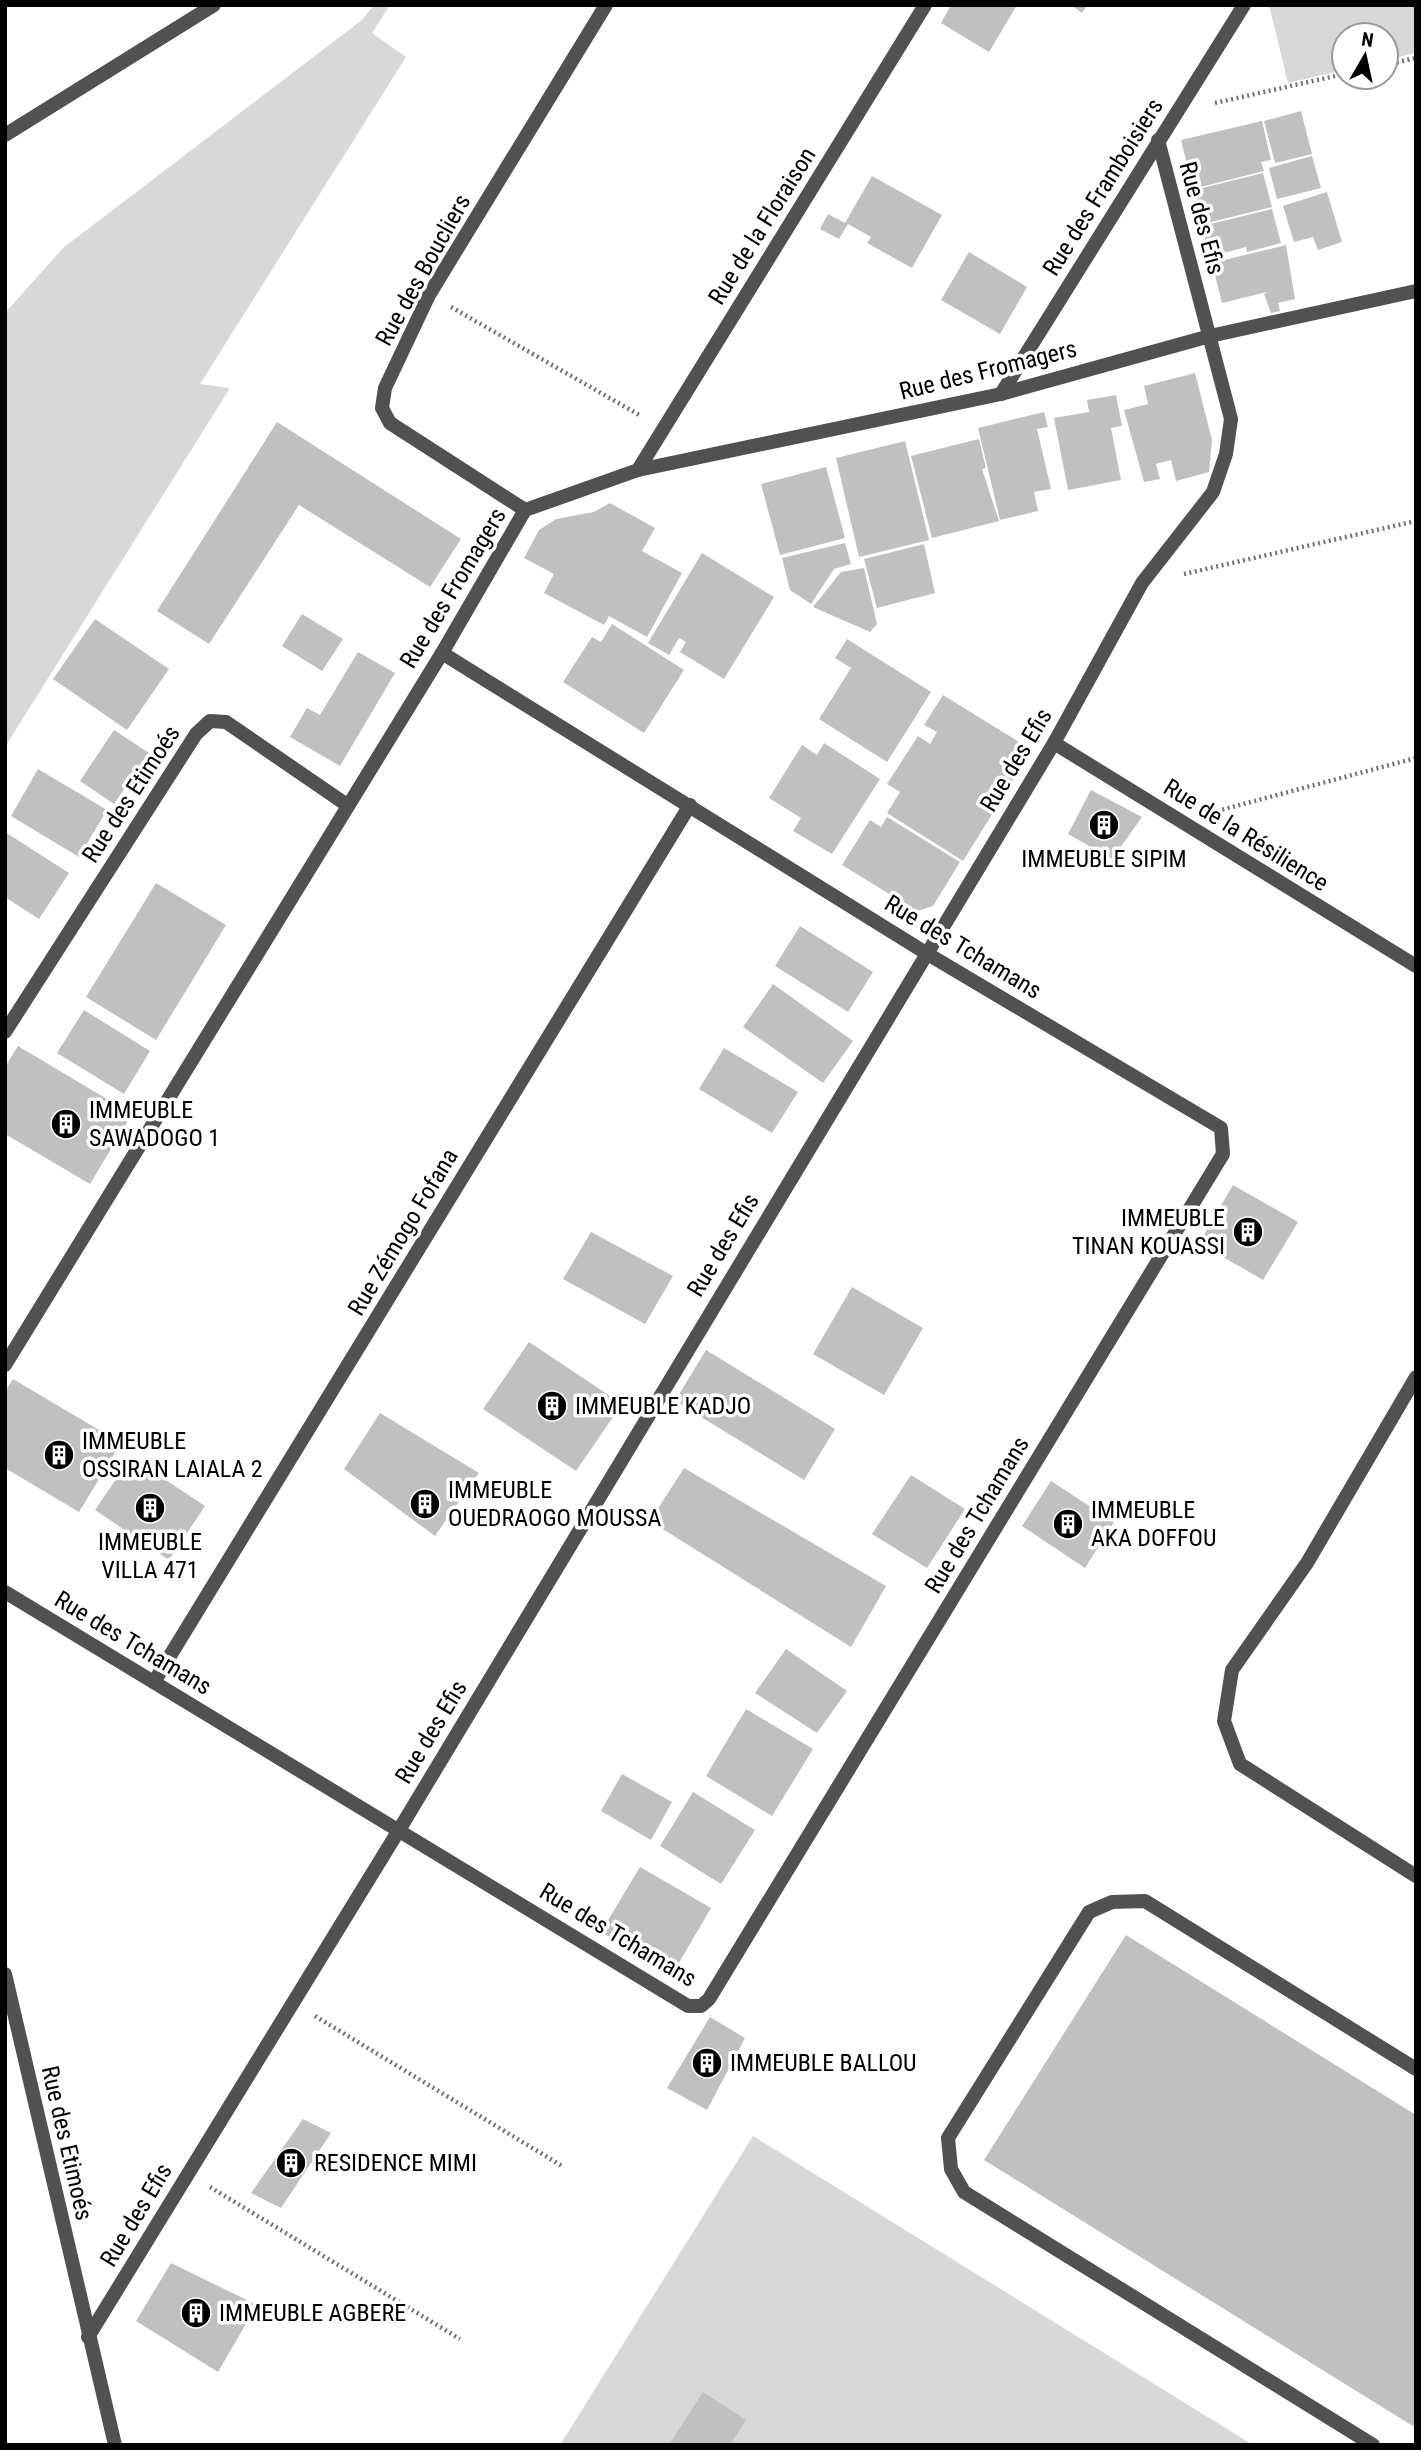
<svg xmlns="http://www.w3.org/2000/svg" width="1421" height="2450" viewBox="0 0 1421 2450" font-family="'Roboto Condensed',sans-serif">
  <rect width="100%" height="100%" fill="#fff"/>
  <!-- green -->
  <g fill="#d8d8d8">
    <polygon points="374,5 390,5 372,33 406,57 200,384 230,388 5,747 5,313 63,248 362,20"/>
    <polygon points="1416,5 1416,53 1386,60 1386,35 1344,35 1344,70 1288,83 1269,5"/>
    <polygon points="753,2136 1253,2445 560,2445"/>
  </g>
  <!-- building -->
  <g fill="#c0c0c0">
    <polygon points="951,5 1017,5 989,52 941,23"/>
    <polygon points="1071,5 1087,5 1082,13"/>
    <polygon points="1301,111 1312,154 1275,163 1264,121"/>
    <polygon points="1262,121 1271,160 1261,162 1264,171 1193,189 1181,140"/>
    <polygon points="1312,156 1321,188 1277,199 1269,168"/>
    <polygon points="1263,173 1272,207 1203,224 1194,190"/>
    <polygon points="872,176 942,215 912,268 867,243 871,237 848,224 839,239 820,229 828,214 845,223"/>
    <polygon points="1327,192 1342,242 1318,250 1313,237 1294,242 1283,206"/>
    <polygon points="1272,209 1281,243 1247,252 1246,247 1220,254 1218,248 1208,251 1202,226"/>
    <polygon points="1286,245 1295,299 1278,303 1280,311 1271,313 1264,294 1267,292 1222,303 1212,263"/>
    <polygon points="969,252 1027,287 1000,334 941,300"/>
    <polygon points="1195,373 1212,440 1209,472 1176,481 1171,460 1156,464 1160,479 1144,482 1124,410 1148,404 1144,386"/>
    <polygon points="1116,395 1122,426 1111,428 1121,480 1068,490 1054,418 1089,412 1087,400"/>
    <polygon points="1044,412 1048,427 1037,429 1051,489 1034,492 1038,511 1000,520 978,428"/>
    <polygon points="277,422 461,539 430,587 299,505 209,644 157,611"/>
    <polygon points="979,439 986,468 982,469 999,521 932,538 911,456"/>
    <polygon points="905,441 929,540 859,557 836,458"/>
    <polygon points="826,467 845,538 780,555 761,484"/>
    <polygon points="610,503 655,528 642,551 682,573 647,637 609,616 604,625 544,593 554,574 524,558 539,530 556,519 594,512"/>
    <polygon points="845,543 851,564 834,569 811,604 790,590 782,558"/>
    <polygon points="924,544 935,593 877,608 864,559"/>
    <polygon points="702,553 774,597 724,679 680,652 686,642 679,638 669,655 648,643"/>
    <polygon points="864,568 877,624 870,632 813,607 841,572"/>
    <polygon points="302,614 343,639 322,671 282,646"/>
    <polygon points="95,619 169,669 127,730 53,679"/>
    <polygon points="612,624 684,670 644,733 563,682 592,637 601,642"/>
    <polygon points="847,639 931,692 887,762 819,719 851,668 835,658"/>
    <polygon points="358,652 395,673 340,766 290,737 307,708 320,715"/>
    <polygon points="943,695 1032,750 963,861 887,813 900,792 887,784 918,736 930,744 937,732 924,725"/>
    <polygon points="114,730 149,753 114,804 80,781"/>
    <polygon points="824,743 880,779 832,854 793,831 801,818 769,798 802,745 817,755"/>
    <polygon points="38,769 107,810 79,857 11,816"/>
    <polygon points="1091,790 1142,817 1112,859 1068,834"/>
    <polygon points="887,817 960,862 933,906 917,911 842,865 870,820 881,827"/>
    <polygon points="5,832 69,873 39,919 5,897"/>
    <polygon points="156,883 226,925 156,1040 86,997"/>
    <polygon points="800,926 873,972 848,1012 775,966"/>
    <polygon points="773,984 853,1041 823,1083 743,1027"/>
    <polygon points="84,1010 150,1051 124,1094 57,1053"/>
    <polygon points="18,1046 132,1114 90,1184 5,1134 5,1067"/>
    <polygon points="724,1048 798,1092 772,1133 699,1089"/>
    <polygon points="1233,1185 1298,1222 1263,1280 1199,1243"/>
    <polygon points="591,1232 673,1276 645,1324 563,1279"/>
    <polygon points="852,1287 923,1328 884,1395 813,1354"/>
    <polygon points="529,1342 622,1404 576,1471 483,1409"/>
    <polygon points="706,1350 835,1429 804,1480 675,1401"/>
    <polygon points="13,1379 121,1443 79,1512 5,1468 5,1392"/>
    <polygon points="380,1413 479,1473 435,1536 344,1469"/>
    <polygon points="131,1457 205,1506 169,1560 95,1510"/>
    <polygon points="684,1468 886,1586 851,1647 650,1521"/>
    <polygon points="911,1475 965,1509 927,1568 872,1534"/>
    <polygon points="1051,1481 1114,1522 1085,1568 1022,1526"/>
    <polygon points="786,1649 847,1691 817,1733 755,1693"/>
    <polygon points="746,1709 813,1749 772,1816 706,1776"/>
    <polygon points="622,1774 672,1802 651,1840 601,1811"/>
    <polygon points="693,1792 755,1830 721,1884 660,1846"/>
    <polygon points="640,1867 711,1908 673,1973 601,1932"/>
    <polygon points="1126,1935 1416,2115 1416,2428 984,2160"/>
    <polygon points="710,2017 745,2038 707,2110 667,2088"/>
    <polygon points="303,2119 331,2133 281,2208 251,2193"/>
    <polygon points="171,2263 257,2305 218,2372 136,2321"/>
    <polygon points="703,2392 746,2420 730,2445 669,2445"/>
  </g>
  <g fill="none" stroke-linecap="round" stroke-linejoin="round">
    <!-- path -->
    <g stroke="#737373" stroke-width="4.5" stroke-dasharray="2 3.5" stroke-linecap="butt">
      <polyline points="1386,65 1416,58"/>
      <polyline points="1215,103 1344,74"/>
      <polyline points="451,307 641,416"/>
      <polyline points="1184,574 1416,521"/>
      <polyline points="1217,811 1416,758"/>
      <polyline points="315,2016 562,2166"/>
      <polyline points="210,2187 460,2339"/>
    </g>
    <!-- service -->
    <g stroke="#515151" stroke-width="14">
      <polyline points="1416,1377 1307,1563 1232,1670 1224,1721 1240,1764 1416,1876"/>
      <polyline points="1373,2445 964,2192 951,2169 948,2138 1089,1912 1112,1902 1145,1901 1416,2069"/>
    </g>
    <!-- minor -->
    <g stroke="#515151" stroke-width="14">
      <polyline points="5,135 214,5"/>
      <polyline points="1001,394 1244,5"/>
      <polyline points="638,470 925,5"/>
      <polyline points="525,510 390,423 382,408 385,388 429,295 606,5"/>
      <polyline points="1054,743 1416,966"/>
      <polyline points="5,1032 196,734 210,721 226,722 347,805"/>
      <polyline points="5,1365 442,653 525,510 638,470 1001,394 1210,336 1416,291"/>
      <polyline points="5,1592 688,2006 701,2006 709,1999 1223,1154 1221,1128 926,953 442,653"/>
      <polyline points="154,1682 690,805"/>
      <polyline points="5,1974 115,2445"/>
      <polyline points="88,2337 399,1830 1054,743 1142,583 1213,492 1226,454 1231,419 1158,140"/>
    </g>
  </g>
  <!-- icons -->
  <defs>
    <g id="building-disc" transform="scale(1.575)"><circle r="9.5" fill="#000" stroke="#fff"/><path d="M-4-6H4V6H1V3H-1V6H-4ZM-2.5-4.3h1.7v1.8h-1.7ZM.8-4.3h1.7v1.8H.8ZM-2.5-1h1.7V.8h-1.7ZM.8-1h1.7V.8H.8Z" fill="#fff"/></g>
  </defs>
  <g fill-rule="evenodd">
    <use href="#building-disc" x="1104" y="825"/>
    <use href="#building-disc" x="66" y="1124"/>
    <use href="#building-disc" x="1248" y="1232"/>
    <use href="#building-disc" x="552" y="1406"/>
    <use href="#building-disc" x="59" y="1455"/>
    <use href="#building-disc" x="425" y="1504"/>
    <use href="#building-disc" x="150" y="1508"/>
    <use href="#building-disc" x="1068" y="1524"/>
    <use href="#building-disc" x="707" y="2063"/>
    <use href="#building-disc" x="291" y="2163"/>
    <use href="#building-disc" x="196" y="2313"/>
  </g>
  <g text-anchor="middle" stroke-width="7" stroke-linejoin="round" paint-order="stroke">
    <!-- street labels -->
    <g font-size="24" fill="#000" stroke="#fff">
      <text transform="translate(1103 187) rotate(-58)" y="8">Rue des Framboisiers</text>
      <text transform="translate(1202 218) rotate(75)" y="8">Rue des Efis</text>
      <text transform="translate(762 226) rotate(-58)" y="8">Rue de la Floraison</text>
      <text transform="translate(423 270) rotate(-61)" y="8">Rue des Boucliers</text>
      <text transform="translate(988 370) rotate(-14)" y="8">Rue des Fromagers</text>
      <text transform="translate(453 588) rotate(-59)" y="8">Rue des Fromagers</text>
      <text transform="translate(1016 760) rotate(-59)" y="8">Rue des Efis</text>
      <text transform="translate(131 794) rotate(-57)" y="8">Rue des Etimoés</text>
      <text transform="translate(1246 835) rotate(32)" y="8">Rue de la Résilience</text>
      <text transform="translate(963 947) rotate(31)" y="8">Rue des Tchamans</text>
      <text transform="translate(403 1232) rotate(-59)" y="8">Rue Zémogo Fofana</text>
      <text transform="translate(723 1245) rotate(-59)" y="8">Rue des Efis</text>
      <text transform="translate(977 1515) rotate(-59)" y="8">Rue des Tchamans</text>
      <text transform="translate(133 1643) rotate(31)" y="8">Rue des Tchamans</text>
      <text transform="translate(431 1732) rotate(-59)" y="8">Rue des Efis</text>
      <text transform="translate(618 1935) rotate(31)" y="8">Rue des Tchamans</text>
      <text transform="translate(67 2143) rotate(77)" y="8">Rue des Etimoés</text>
      <text transform="translate(136 2215) rotate(-59)" y="8">Rue des Efis</text>
    </g>
    <!-- poi labels -->
    <g font-size="24" fill="#000" stroke="#fff" text-anchor="start">
      <text x="1104" y="867" text-anchor="middle">IMMEUBLE SIPIM</text>
      <text x="89" y="1118">IMMEUBLE<tspan x="89" dy="28">SAWADOGO 1</tspan></text>
      <text x="1225" y="1226" text-anchor="end">IMMEUBLE<tspan x="1225" dy="28">TINAN KOUASSI</tspan></text>
      <text x="575" y="1414">IMMEUBLE KADJO</text>
      <text x="82" y="1449">IMMEUBLE<tspan x="82" dy="28">OSSIRAN LAIALA 2</tspan></text>
      <text x="448" y="1498">IMMEUBLE<tspan x="448" dy="28">OUEDRAOGO MOUSSA</tspan></text>
      <text x="1091" y="1518">IMMEUBLE<tspan x="1091" dy="28">AKA DOFFOU</tspan></text>
      <text x="150" y="1550" text-anchor="middle">IMMEUBLE<tspan x="150" dy="28">VILLA 471</tspan></text>
      <text x="730" y="2071">IMMEUBLE BALLOU</text>
      <text x="314" y="2171">RESIDENCE MIMI</text>
      <text x="219" y="2321">IMMEUBLE AGBERE</text>
    </g>
  </g>
  <!-- border -->
  <rect width="1421" height="2450" fill="none" stroke="#000000" stroke-width="14"/>
  <!-- north arrow -->
  <g transform="translate(1365 56) rotate(9)"><circle r="33" fill="#ffffff" stroke="#999999" stroke-width="2"/>
  <path d="M0-5L12 26L0 18L-12 26Z" fill="#000000"/>
  <text y="-10" font-size="19" font-weight="bold" text-anchor="middle" fill="#000000">N</text>
  </g>
</svg>
